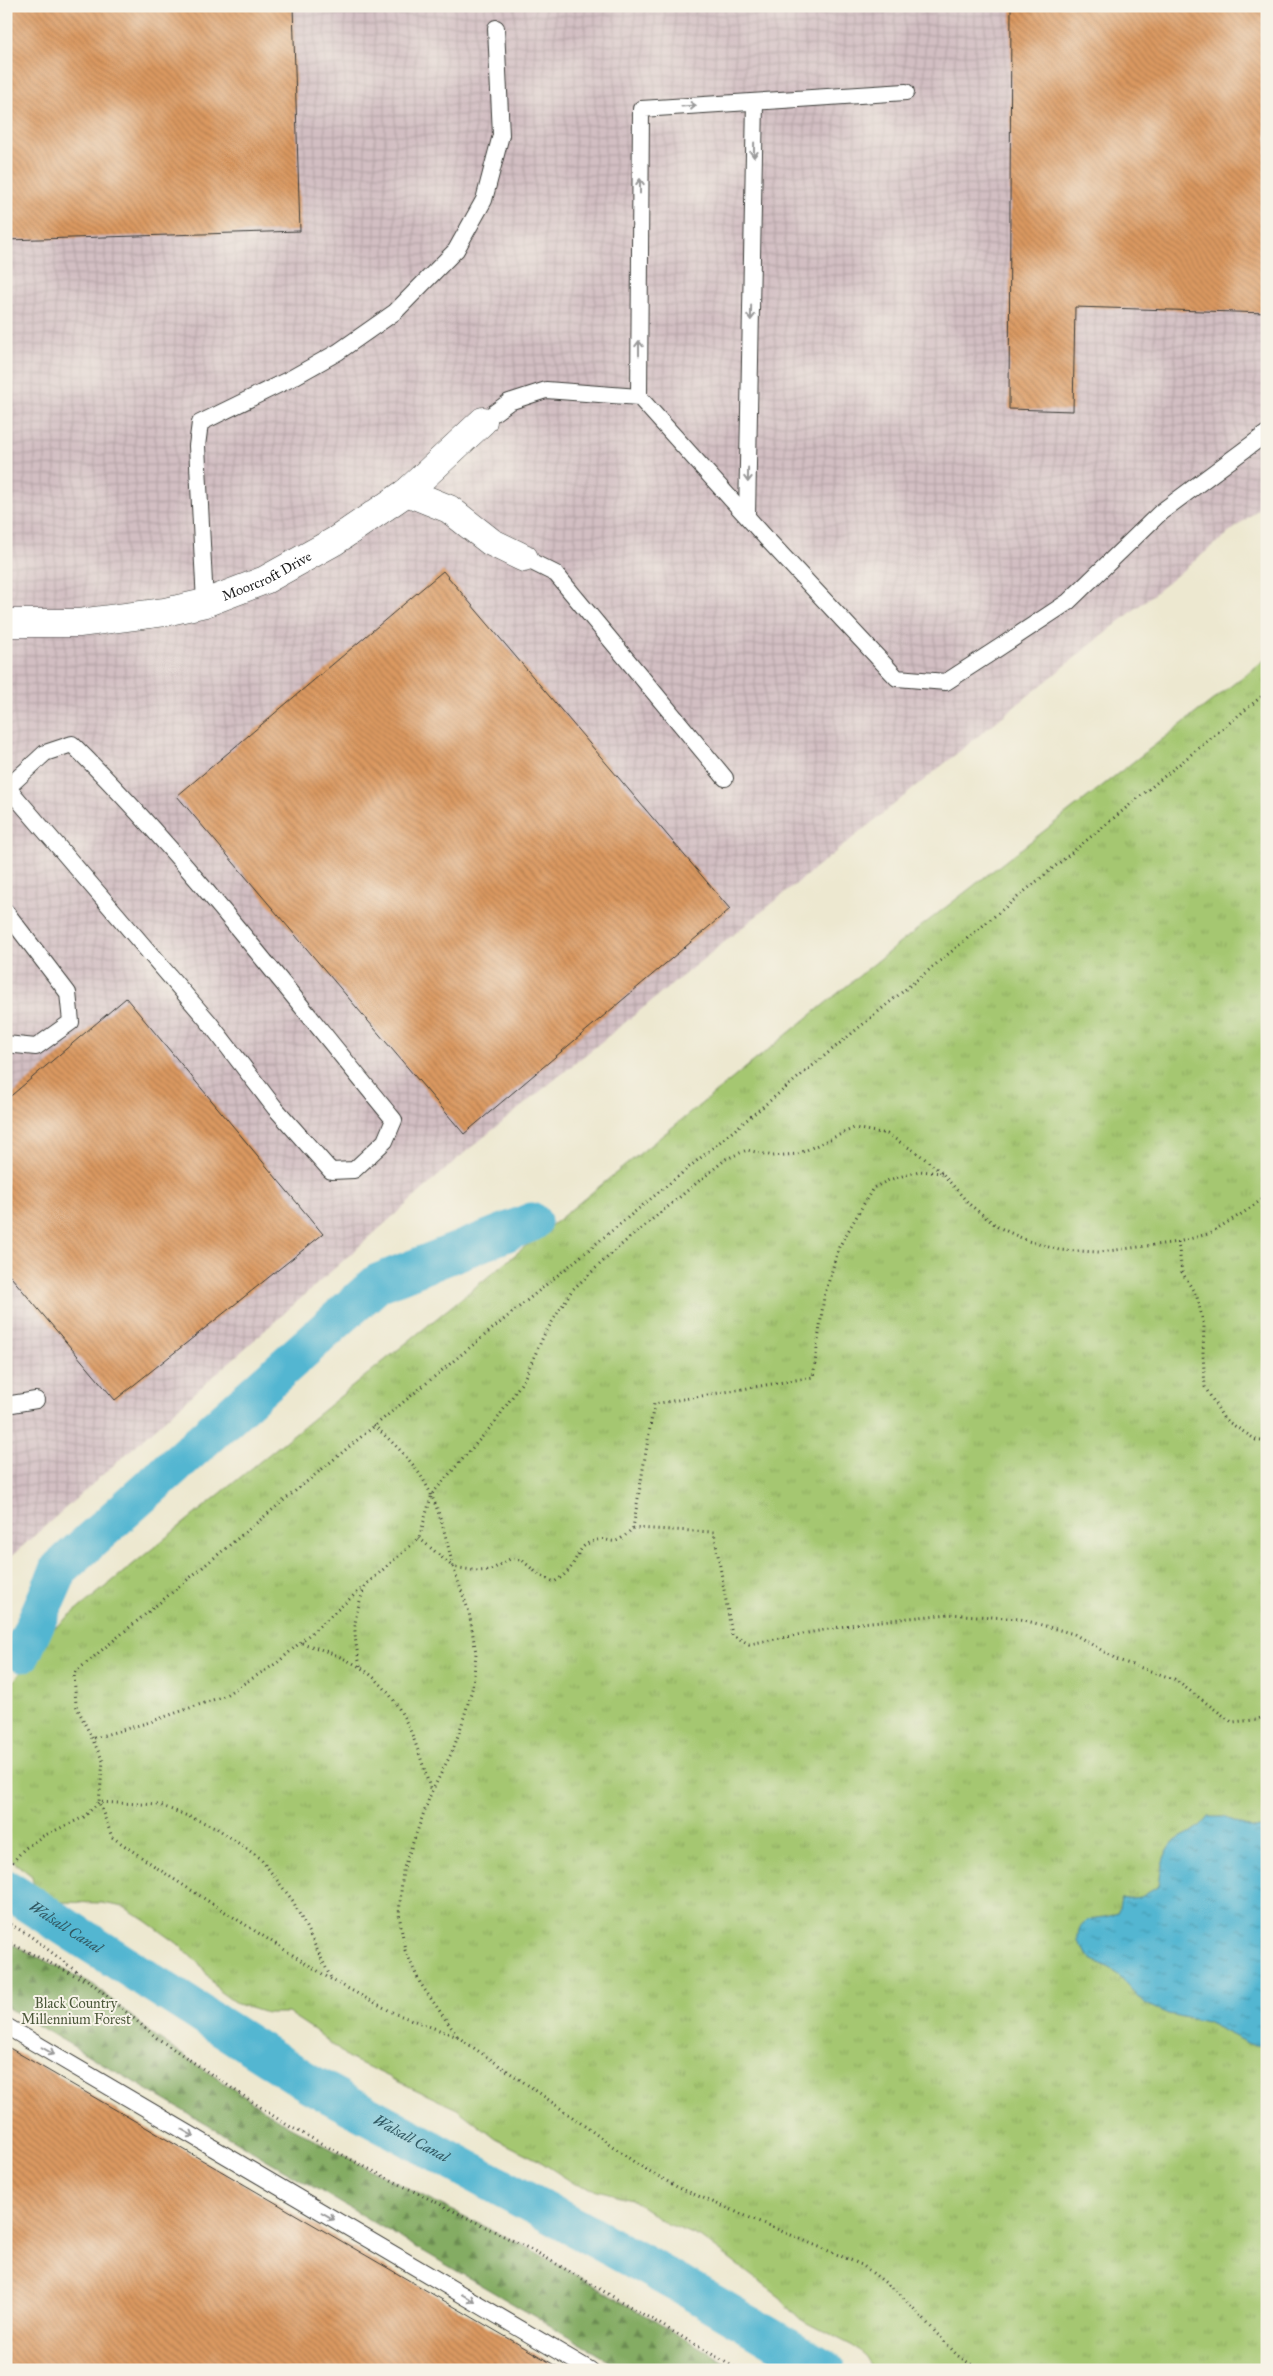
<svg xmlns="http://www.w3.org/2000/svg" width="1273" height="2376" viewBox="0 0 1273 2376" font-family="'IM FELL Great Primer',serif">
  <defs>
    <pattern id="industrial-grid" width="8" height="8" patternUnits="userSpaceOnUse" patternTransform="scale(1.25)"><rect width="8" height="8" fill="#d2bec2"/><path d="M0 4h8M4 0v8" fill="none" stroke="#b4a3a6"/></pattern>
    <pattern id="forest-firs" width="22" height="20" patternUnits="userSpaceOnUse" patternTransform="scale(1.25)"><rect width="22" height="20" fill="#84ac63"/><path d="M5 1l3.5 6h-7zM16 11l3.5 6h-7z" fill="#6b8b51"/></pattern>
    <pattern id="park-tufts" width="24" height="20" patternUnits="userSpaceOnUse" patternTransform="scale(1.25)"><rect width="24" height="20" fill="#a5c771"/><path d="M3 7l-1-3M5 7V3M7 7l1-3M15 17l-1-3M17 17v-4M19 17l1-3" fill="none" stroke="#8daa61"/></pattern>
    <pattern id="water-ripples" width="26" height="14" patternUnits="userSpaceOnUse" patternTransform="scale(1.25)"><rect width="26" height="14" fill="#52b6d1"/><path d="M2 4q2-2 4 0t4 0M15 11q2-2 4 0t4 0" fill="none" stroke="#4393a9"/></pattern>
    <pattern id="building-back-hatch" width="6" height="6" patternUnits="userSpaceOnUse" patternTransform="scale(1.25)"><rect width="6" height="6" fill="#db9961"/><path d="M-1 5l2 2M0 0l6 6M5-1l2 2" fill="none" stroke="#b17c4f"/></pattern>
  </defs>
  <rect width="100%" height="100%" fill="#f7f3e8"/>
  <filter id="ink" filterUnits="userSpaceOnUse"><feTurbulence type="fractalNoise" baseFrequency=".02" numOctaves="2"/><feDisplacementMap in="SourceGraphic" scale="10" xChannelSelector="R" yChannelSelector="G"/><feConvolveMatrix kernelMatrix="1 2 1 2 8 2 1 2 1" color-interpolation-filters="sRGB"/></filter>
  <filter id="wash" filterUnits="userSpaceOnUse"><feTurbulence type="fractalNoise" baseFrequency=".0096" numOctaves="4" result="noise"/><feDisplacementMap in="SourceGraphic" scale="20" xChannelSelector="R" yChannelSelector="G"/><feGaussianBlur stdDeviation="1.12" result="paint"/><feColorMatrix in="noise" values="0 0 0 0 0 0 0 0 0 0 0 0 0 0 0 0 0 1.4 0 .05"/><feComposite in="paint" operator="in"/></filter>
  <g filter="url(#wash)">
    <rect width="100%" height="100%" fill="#ede8d0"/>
    <!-- industrial -->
    <polygon fill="url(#industrial-grid)" points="6,6 1267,6 1267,502 463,1154 6,1561"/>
    <!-- forest -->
    <polygon fill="url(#forest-firs)" stroke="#506440" points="6,1941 94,1985 157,2038 287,2125 367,2168 536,2252 739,2370 626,2370 6,2007"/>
    <!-- park -->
    <polygon fill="url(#park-tufts)" stroke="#607246" points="1267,658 1267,2370 873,2370 865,2357 853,2346 798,2318 781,2298 700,2237 669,2225 631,2199 575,2184 538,2160 496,2139 457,2109 347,2057 317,2032 288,2013 266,2013 237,2004 219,1991 198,1962 177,1943 145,1920 124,1907 102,1903 60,1902 41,1894 34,1886 32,1876 6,1856 6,1689 34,1658 52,1630 901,942"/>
    <!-- water -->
    <path fill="url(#water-ripples)" stroke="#376976" d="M1208,1817H1224L1254,1829L1267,1827V2047L1250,2044L1206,2022L1168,2014L1145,2004L1112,1969L1089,1958L1078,1942C1076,1910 1103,1923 1118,1912L1121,1899L1141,1897L1159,1886C1161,1872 1162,1853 1174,1842C1189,1831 1194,1835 1208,1817Z"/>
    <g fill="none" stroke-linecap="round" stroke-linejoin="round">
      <!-- canal -->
      <g stroke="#52b6d1" stroke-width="39">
        <polyline points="22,1653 60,1568 378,1283 532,1222"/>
        <path id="s1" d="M6,1889L309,2083L681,2285L826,2370"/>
      </g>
    </g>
    <g id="blocks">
      <!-- building -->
      <g fill="url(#building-back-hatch)">
        <polygon points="6,6 293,6 300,231 6,240"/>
        <polygon points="1011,6 1267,6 1267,313 1075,307 1073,411 1009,409"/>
        <polygon points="443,571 730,909 464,1134 177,796"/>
        <polygon points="126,998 323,1234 115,1400 6,1271 6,1100"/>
        <polygon points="6,2046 563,2370 6,2370"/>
      </g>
    </g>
  </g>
  <g filter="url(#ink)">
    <use href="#blocks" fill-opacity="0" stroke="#3b3b37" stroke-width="1"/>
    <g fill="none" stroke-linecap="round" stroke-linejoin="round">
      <!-- lane casing -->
      <g stroke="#3b3b37" stroke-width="18">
        <g id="lane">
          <polyline points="639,397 641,109 906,92"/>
          <polyline points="483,421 509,402 546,390 639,397 767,539 897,678 946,682 1000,647 1068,602 1161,512 1267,433"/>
          <polyline points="747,516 755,102"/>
          <polyline points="524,558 556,574 725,778"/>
          <polyline points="205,603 197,446 200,423 290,379 338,352 395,312 456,250 484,200 501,135 496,28"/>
          <path d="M6,789L45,753L72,744C189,860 289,993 394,1120L385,1141L354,1170L331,1171L275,1108L208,1021L8,788"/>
          <polyline points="6,912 68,993 71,1022 36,1047 6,1044"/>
          <polyline points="6,1405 36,1400"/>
          <polyline points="6,2026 590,2370"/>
        </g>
      </g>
      <!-- street casing -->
      <g stroke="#3b3b37" stroke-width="29">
        <g id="street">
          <polyline points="407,492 449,509 491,542 524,558"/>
          <path id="s2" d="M6,623H79L165,612L205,603L265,580L335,541L407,492L483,421"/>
        </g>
      </g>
      <!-- path -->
      <g stroke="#3b3b37" stroke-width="3" stroke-dasharray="1 4" stroke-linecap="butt">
        <polyline points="942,1173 919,1171 889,1180 873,1188 839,1247 824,1297 813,1377 654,1404 633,1528 714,1532 732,1635 749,1644 861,1623 949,1614 1020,1619 1074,1634 1118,1660 1174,1679 1232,1722 1256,1720 1267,1715"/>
        <polyline points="1178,1242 1182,1272 1197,1297 1204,1326 1203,1354 1205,1387 1224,1419 1256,1440 1267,1442"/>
        <path d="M374,1425C385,1436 397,1446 407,1458C435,1488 444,1528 453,1567L478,1571L491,1570L510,1559L522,1560L539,1575L554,1582C558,1579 564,1576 567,1572C577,1563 576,1548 591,1542C613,1533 609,1553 633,1528"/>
        <polyline points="419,1538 453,1567 469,1612 476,1653 473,1686 462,1724 453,1750 431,1793 403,1870 399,1914 405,1950 420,1983 458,2037"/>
        <path d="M302,1643C321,1649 341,1656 358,1666C402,1692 418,1747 431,1792"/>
        <path d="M360,1666C353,1631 352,1621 365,1587"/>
        <polyline points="94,1738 150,1722 224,1696 277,1663 419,1538 432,1494 496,1421 524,1379 544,1335 572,1290 621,1245 726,1159 747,1150 773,1156 798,1154 854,1128 887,1134 919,1154 942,1173 969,1204 998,1227 1028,1241 1059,1250 1100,1252 1178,1242 1208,1234 1243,1213 1267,1196"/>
        <polyline points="6,1870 24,1849 41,1837 84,1817 99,1802 160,1805 215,1827 260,1858 293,1901 332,1980"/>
        <polyline points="6,1922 29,1935 94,1985 157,2038 287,2125 367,2168 536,2252 739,2370"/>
        <polyline points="6,1941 86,1981"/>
        <polyline points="980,2370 958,2356 899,2293 862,2265 677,2187 637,2164 538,2092 458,2037 396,2014 332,1980 172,1878 112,1837 99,1802 103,1761 76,1705 74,1673 1267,692"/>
      </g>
      <!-- lane -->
      <use href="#lane" stroke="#fff" stroke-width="16"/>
      <!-- street -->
      <use href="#street" stroke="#fff" stroke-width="28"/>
    </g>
    <!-- one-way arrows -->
    <defs><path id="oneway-shaft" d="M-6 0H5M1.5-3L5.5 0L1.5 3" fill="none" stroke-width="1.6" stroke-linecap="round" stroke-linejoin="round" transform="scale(1.25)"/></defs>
    <g stroke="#999">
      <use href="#oneway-shaft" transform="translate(689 106) rotate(-4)"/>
      <use href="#oneway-shaft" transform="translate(754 150) rotate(91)"/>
      <use href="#oneway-shaft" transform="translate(640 186) rotate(-90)"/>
      <use href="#oneway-shaft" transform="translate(751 313) rotate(91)"/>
      <use href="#oneway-shaft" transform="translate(639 348) rotate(-90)"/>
      <use href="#oneway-shaft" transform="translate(748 475) rotate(91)"/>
      <use href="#oneway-shaft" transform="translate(48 2051) rotate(30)"/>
      <use href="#oneway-shaft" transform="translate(188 2133) rotate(30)"/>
      <use href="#oneway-shaft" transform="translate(328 2216) rotate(30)"/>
      <use href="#oneway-shaft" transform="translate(468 2298) rotate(30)"/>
    </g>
  </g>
  <g text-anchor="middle" stroke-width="4" stroke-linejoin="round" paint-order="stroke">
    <!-- street labels -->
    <g font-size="14" fill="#1c1c1c" stroke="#f7f3e8">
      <text dy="5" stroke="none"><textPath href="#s2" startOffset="268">Moorcroft Drive</textPath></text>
    </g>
    <!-- park labels -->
    <g font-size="14" fill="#4c583a" stroke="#f7f3e8">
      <text x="76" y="2008">Black Country<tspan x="76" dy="16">Millennium Forest</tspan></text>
    </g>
    <!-- water labels -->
    <g font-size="15" font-style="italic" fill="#325a64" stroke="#f7f3e8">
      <text dy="5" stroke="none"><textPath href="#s1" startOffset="71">Walsall Canal</textPath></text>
      <text dy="5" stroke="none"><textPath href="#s1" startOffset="476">Walsall Canal</textPath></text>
    </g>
  </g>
  <!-- margin -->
  <rect width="1273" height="2376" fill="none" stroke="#f7f3e8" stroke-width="25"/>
</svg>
